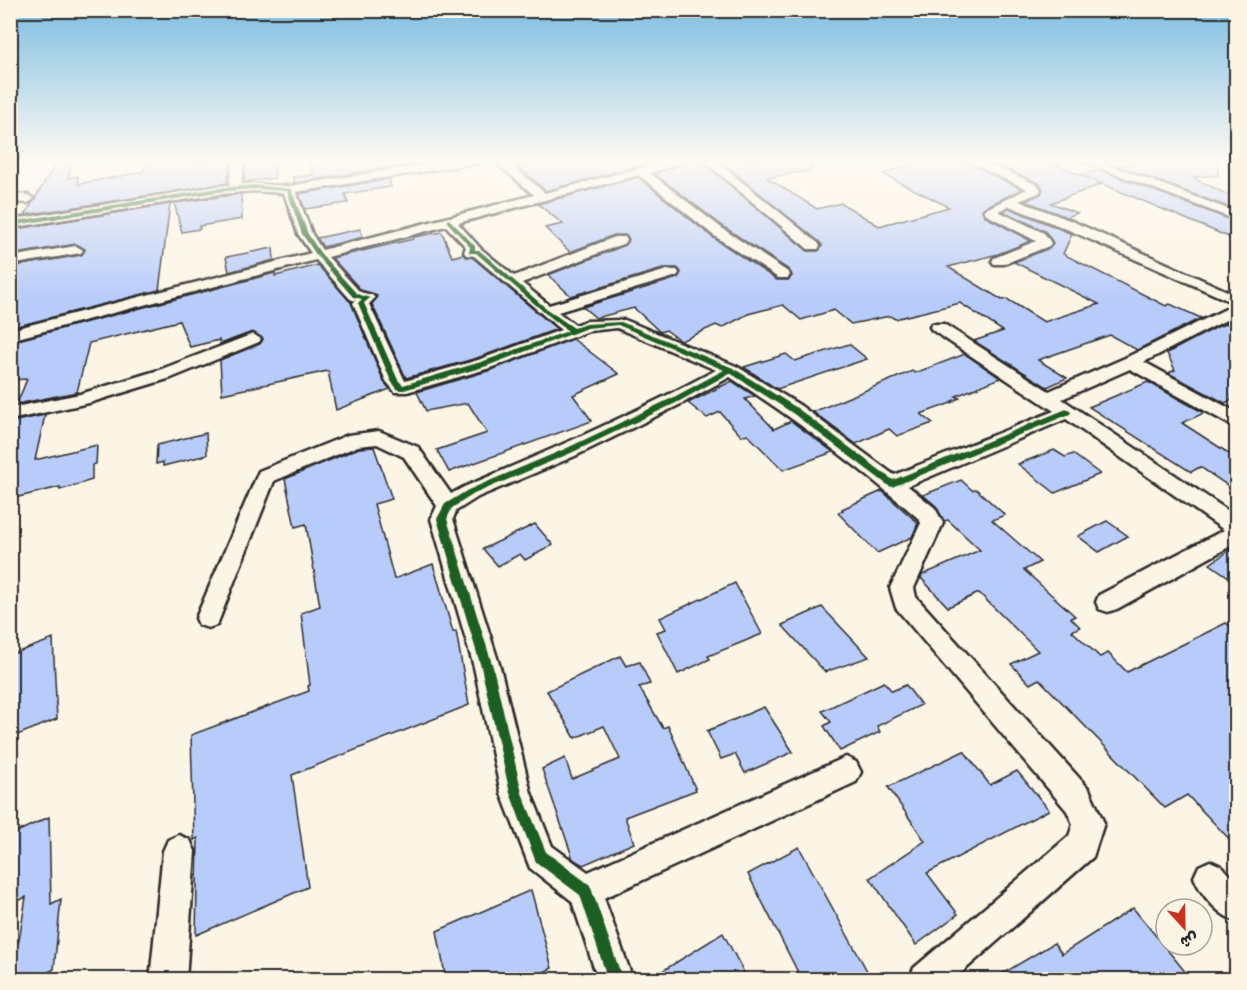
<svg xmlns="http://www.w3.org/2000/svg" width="1247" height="990" viewBox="0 0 1247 990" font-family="Mynerve,'Playpen Sans Arabic',sans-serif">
  <rect width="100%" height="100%" fill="#fcf5e5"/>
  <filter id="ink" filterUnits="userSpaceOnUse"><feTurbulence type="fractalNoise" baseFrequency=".0167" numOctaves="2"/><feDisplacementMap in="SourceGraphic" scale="12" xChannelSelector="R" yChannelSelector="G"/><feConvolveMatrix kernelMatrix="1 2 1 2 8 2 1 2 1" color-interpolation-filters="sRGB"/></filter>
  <g filter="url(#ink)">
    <!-- building -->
    <g fill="#b8ccfb" stroke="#2b2b2b" stroke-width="1.5">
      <polygon points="58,160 73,160 68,178 78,176 78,184 142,172 149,160 195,160 194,163 231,160 227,183 25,215"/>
      <polygon points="247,160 274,160 275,178 244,182"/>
      <polygon points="310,160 383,160 386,168 294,183 293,177 313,175"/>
      <polygon points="512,160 660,160 546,191"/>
      <polygon points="692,160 701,160 808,251 818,251 822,245 719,160 811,160 811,170 767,178 817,209 841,203 879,226 949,207 883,174 923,160 962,160 1022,189 983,208 982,211 986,217 1031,241 998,254 948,267 1002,300 1007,299 1044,322 1099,304 1014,262 1050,248 1053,243 1045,231 1003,211 1009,208 1072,234 1063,254 1166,306 1170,304 1201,318 1137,350 1110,335 1038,360 1067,378 1047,387 974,341 1003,331 960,303 895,319 890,316 851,324 834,310 801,320 783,305 748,314 722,328 716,325 681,341 666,330 660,332 634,308 596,318 583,307 678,278 681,272 677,268 666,268 571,296 548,275 626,245 629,239 625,235 614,235 570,252 545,228 563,224 538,204 638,177 712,237 777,280 788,280 792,276 789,270 724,227 655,174"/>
      <polygon points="986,160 1045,160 1102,184 1051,203 1077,213 1067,217 1025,201 1041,194 1043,189 1039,183"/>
      <polygon points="1142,160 1218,160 1218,175 1192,177 1236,199 1236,210 1118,166"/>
      <polygon points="1100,170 1236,222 1236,240 1081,175"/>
      <polygon points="389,179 391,187 345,194 348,203 305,209 299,194"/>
      <polygon points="241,194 242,219 199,226 200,229 182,232 174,203"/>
      <polygon points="170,204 159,290 10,328 10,267 81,255 85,249 76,244 10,255 10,230"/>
      <polygon points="360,229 363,237 323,247 317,238"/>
      <polygon points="442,232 452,257 463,254 473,258 557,329 477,358 406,378 372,304 377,296 361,290 332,258 413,239 414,237"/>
      <polygon points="273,248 274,260 229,272 226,257"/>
      <polygon points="318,265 351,302 384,382 390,389 336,410 328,371 222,394 220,360 260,344 263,339 252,332 220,344 219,340 190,347 179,321 89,343 77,392 17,404 27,379 10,380 10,342 275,273 275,276"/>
      <polygon points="1236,321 1236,398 1225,403 1168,373 1175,370 1167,353 1219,326"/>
      <polygon points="573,339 619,374 573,395 592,421 449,472 437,450 487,433 468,403 426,411 417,392 491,370"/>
      <polygon points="849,344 867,359 777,389 744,367 786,354 795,361"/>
      <polygon points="965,354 1000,378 956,396 960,398 952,401 954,402 921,414 933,423 897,436 889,429 856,444 813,412 912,371 915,373"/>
      <polygon points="732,381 755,396 745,399 774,429 791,421 833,452 783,470 747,434 741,436 720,412 707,418 688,403"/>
      <polygon points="1148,382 1204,413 1182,423 1236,458 1236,491 1200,467 1191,472 1089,407"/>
      <polygon points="45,415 35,460 97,445 96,464 92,465 92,480 60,490 60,487 10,499 11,422"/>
      <polygon points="206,433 207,455 163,466 163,462 156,464 157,445"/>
      <polygon points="374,447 392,499 374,504 394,579 433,564 453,632 456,631 469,705 292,775 308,887 196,935 198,838 194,840 191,735 309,691 308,686 310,685 301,613 320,606 306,524 295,527 285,479 359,448"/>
      <polygon points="1054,450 1065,457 1073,454 1100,474 1055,493 1018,464"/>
      <polygon points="961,480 972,490 976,489 1005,515 992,520 1040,562 1024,570 1075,616 1071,618 1080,627 1072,631 1100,657 1108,653 1127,672 1226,623 1236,631 1236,846 1187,795 1165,808 1039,679 1030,684 1011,664 1038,651 979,593 948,607 921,578 922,575 980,550 948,520 944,521 936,506 923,495"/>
      <polygon points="882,491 918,523 912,537 877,553 838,513 843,510 842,509"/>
      <polygon points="1107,521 1128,536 1099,552 1078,536"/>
      <polygon points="535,524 553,545 525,560 520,554 498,566 483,549"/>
      <polygon points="1236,546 1236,582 1210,564"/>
      <polygon points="735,583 762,634 708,656 710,659 678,674 657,632 666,629 660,618"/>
      <polygon points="822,607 869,657 825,672 782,625"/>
      <polygon points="53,639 57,719 10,738 10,655"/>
      <polygon points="620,656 626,666 640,662 650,684 639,687 663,728 668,726 696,790 625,817 634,843 583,865 573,859 542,769 565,758 572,779 620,759 604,726 575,738 547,691"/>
      <polygon points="884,682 892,691 906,685 921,705 877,726 880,732 840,751 824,726 831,722 822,711"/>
      <polygon points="764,707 793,752 745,773 735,754 721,759 707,731"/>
      <polygon points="964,751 990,785 1017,771 1049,810 927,873 958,914 916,945 870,878 925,841 888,787"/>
      <polygon points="49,817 51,904 61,899 54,969 35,980 10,980 10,945 19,941 26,897 10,905 10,835"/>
      <polygon points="799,847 872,980 802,980 748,874"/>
      <polygon points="531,890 552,968 528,980 446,980 437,931"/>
      <polygon points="1133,908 1192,980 992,980 1054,943 1062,954"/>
      <polygon points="723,933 748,980 648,980"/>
    </g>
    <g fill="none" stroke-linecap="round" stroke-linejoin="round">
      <!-- minor casing -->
      <g stroke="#2b2b2b" stroke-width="5">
        <g id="minor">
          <path d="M233,160H245L241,184L289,186L454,160H482L477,163L296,192L312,234L322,250L534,195L493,160H505L545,193L670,160H690L650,173L723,229L788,272L790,275L788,278H778L713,235L639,175L458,223L480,248L514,276L615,237H625L627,240L625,243L522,283L549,305L667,270H677L679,273L677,276L558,312L575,325L586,321L625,320L736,366L801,406L894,475L1054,411L932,330L930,327L932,324H944L1049,391L1125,358L1236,304L1062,227L1009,206L998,211L1044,233L1051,243L1049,246L1004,264H994L992,261L994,258L1036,241L987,215L984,210L1027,189L964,160H979L1038,185L1041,190L1039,193L1019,201L1072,221L1236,295V315L1144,362L1236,412V426L1229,424L1130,369L1062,399L1236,516V543L1117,609L1108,612L1099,609L1096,602L1099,595L1224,530L1066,419L908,486L935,508L943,523L914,588L916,597L1089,789L1104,823L1093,857L953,980H909L914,968L1069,836L1073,824L1067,811L896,608L890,588L921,523L919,519C860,467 796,420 730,377L681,404L575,456L478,497L456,511L453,519L500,667L531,793L552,846L588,872L846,757L856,762L861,772L856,782L604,898L633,980H598L572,901L530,868L501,793L474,667L431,519L437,506L404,457L377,444L358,446L274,481L217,625L208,628L199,625L196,618L259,471L348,435L379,431L418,447L451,494L464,487C549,451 634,414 716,370L617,328L589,331L490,368L407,392H395L386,381L353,303L355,301L350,299L316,260L10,340V330L311,253L298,234L284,193L254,191L218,194L10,228V220L229,185ZM446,226L466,247L464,252L466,255L474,256L561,330L478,360L405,381L369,304L375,298L372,295L360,292L328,257Z"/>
          <polygon points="703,160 715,160 818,243 820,246 818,249 808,249"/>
          <polygon points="1080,160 1096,160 1236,212 1236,220"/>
          <polygon points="10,194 28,195 34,199 28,203 10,202"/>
          <polygon points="76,246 83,250 81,253 10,265 10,257"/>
          <polygon points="253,334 261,339 259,342 171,378 89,403 10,420 10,408 80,394 159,370"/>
          <polygon points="179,835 190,840 195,851 186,980 150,980 163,851 168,840"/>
          <path d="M1210,861L1221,866L1236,881V921C1218,915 1201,895 1194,877L1199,866Z"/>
        </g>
      </g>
      <!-- minor -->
      <use href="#minor" fill="#fcf5e5" fill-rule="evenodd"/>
      <!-- cycleway casing -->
      <g stroke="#fcf5e5" stroke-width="4">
        <polygon id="cycleway" points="254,185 291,189 308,234 321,254 357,294 370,298 364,303 398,380 403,385 481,362 568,331 544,312 476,253 469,253 470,247 447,222 447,220 449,219 475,246 475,250 479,250 548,310 574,328 586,324 621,322 733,368 797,408 893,480 1064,410 1067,409 1071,412 1070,414 892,487 889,486 791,412 730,373 678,402 571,453 474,494 452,508 447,519 493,667 522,793 546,852 590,885 623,980 608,980 580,895 536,862 534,857 510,793 481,667 437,519 445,504 468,490 565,449 672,398 724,370 618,325 587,328 487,366 404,390 398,390 391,381 358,303 362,299 353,297 317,256 302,234 287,191 254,189 218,192 10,226 10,222 218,188"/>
      </g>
      <!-- cycleway -->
      <use href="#cycleway" fill="#1b5e20" fill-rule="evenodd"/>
    </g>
  </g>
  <!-- sky -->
  <linearGradient id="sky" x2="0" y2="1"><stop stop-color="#7cbde1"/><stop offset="0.54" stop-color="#fefaf3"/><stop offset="1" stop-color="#fefaf3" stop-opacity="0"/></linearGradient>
  <rect width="1247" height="299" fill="url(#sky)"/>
  <!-- margin -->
  <rect width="1247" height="990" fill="none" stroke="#fcf5e5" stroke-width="36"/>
  <rect x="18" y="18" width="1211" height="954" fill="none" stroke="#2b2b2b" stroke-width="2" filter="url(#ink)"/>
  <!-- north arrow -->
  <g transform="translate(1184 927) rotate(158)"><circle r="28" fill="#fcf5e5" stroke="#a8a49b" stroke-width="1.5"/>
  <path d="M0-4.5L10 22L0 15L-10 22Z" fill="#c8321e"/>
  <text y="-9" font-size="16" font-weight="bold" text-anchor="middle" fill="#2b2b2b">ش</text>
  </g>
</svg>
